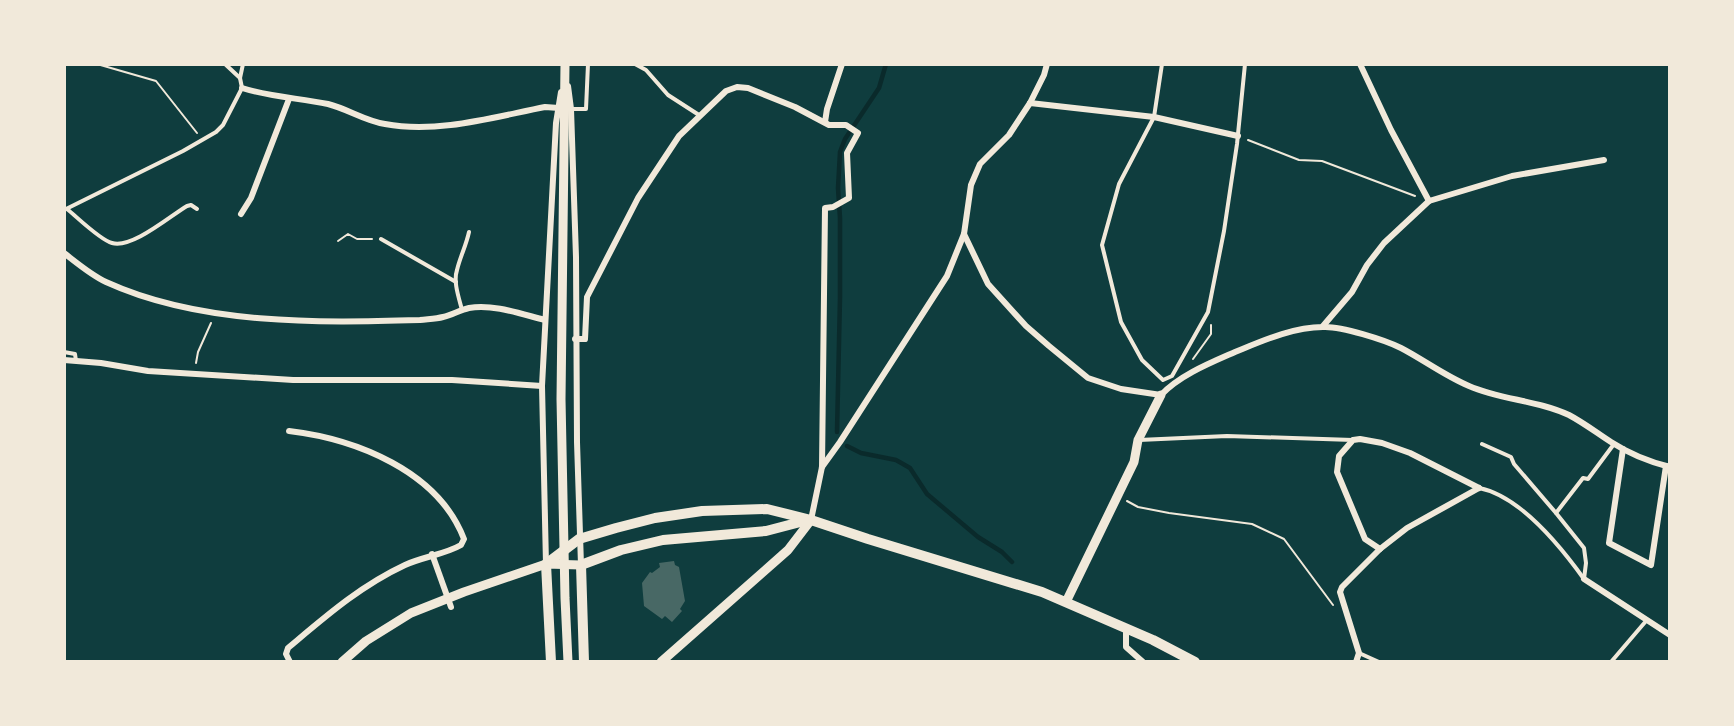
<svg xmlns="http://www.w3.org/2000/svg" width="1734" height="726" viewBox="0 0 1734 726" font-family="'Open Sans',sans-serif">
  <rect width="100%" height="100%" fill="#0f3d3e"/>
  <g fill="none" stroke-linecap="round" stroke-linejoin="round">
    <!-- stream -->
    <g stroke="#0a2a2b" stroke-width="4.5">
      <polyline points="837,432 840,298 840,218 838,188 840,152 845,139 879,88 886,64"/>
      <polyline points="847,446 861,453 896,460 910,468 927,494 978,537 1002,552 1012,562"/>
    </g>
  </g>
  <!-- building -->
  <polygon fill="#486865" points="674,561 675,565 679,567 685,601 680,609 682,611 672,622 665,616 662,619 644,606 642,583 650,572 652,573 660,567 659,563"/>
  <g fill="none" stroke-linecap="round" stroke-linejoin="round">
    <!-- path -->
    <g stroke="#f1e9da" stroke-width="2">
      <polyline points="97,64 156,81 197,133"/>
      <polyline points="1248,140 1299,160 1322,161 1415,196"/>
      <polyline points="338,241 348,234 357,239 372,239"/>
      <polyline points="1193,359 1211,334 1211,325"/>
      <polyline points="196,363 198,352 211,323"/>
      <polyline points="1127,501 1138,507 1169,513 1252,524 1284,539 1333,605"/>
    </g>
    <!-- service -->
    <g stroke="#f1e9da" stroke-width="4">
      <polyline points="225,64 240,78"/>
      <polyline points="635,64 646,70 668,95 699,115"/>
      <polyline points="1162,64 1154,117 1119,184 1102,245 1121,322 1142,360 1163,380 1172,376 1208,312 1224,231 1237,144 1245,64"/>
      <polyline points="571,109 586,109 588,64"/>
      <path d="M67,209C77,217 100,240 112,243C132,249 170,216 187,206L191,205L197,209"/>
      <polyline points="64,210 183,151 216,132 223,125 242,88 240,78 243,64"/>
      <polyline points="381,239 456,282"/>
      <path d="M462,310C459,298 453,282 457,270C460,257 466,246 469,232"/>
      <polyline points="64,352 75,354 76,361"/>
      <polyline points="1139,440 1227,436 1353,440"/>
      <polyline points="1482,444 1511,457 1514,464 1556,513 1584,548 1586,563 1584,579"/>
      <path d="M1479,488C1520,496 1561,547 1584,579"/>
      <polyline points="1556,513 1583,478 1588,479 1614,444"/>
      <polyline points="1359,653 1379,662"/>
      <polyline points="1611,662 1646,621"/>
    </g>
    <!-- minor -->
    <g stroke="#f1e9da" stroke-width="6">
      <polyline points="1360,64 1391,130 1429,201"/>
      <polyline points="568,86 571,109 576,257 577,442 581,565"/>
      <path d="M242,88C270,97 299,98 328,104C348,109 365,121 385,124C437,134 494,117 545,107L559,108"/>
      <polyline points="1030,103 1154,117 1238,136"/>
      <polyline points="825,122 827,109 842,64"/>
      <polyline points="241,214 251,198 289,99"/>
      <path d="M964,234L988,284L1026,326L1049,346L1088,378L1121,389L1161,395C1180,375 1210,363 1235,352C1262,341 1293,327 1323,327C1341,326 1385,340 1401,348C1424,360 1445,376 1469,386C1501,400 1537,400 1569,415C1584,423 1597,433 1611,442C1628,453 1650,462 1670,467"/>
      <path d="M64,253C77,263 91,275 106,282C200,325 318,323 420,320C428,319 436,319 443,317C452,315 460,310 469,308C494,304 521,314 545,320"/>
      <polyline points="1323,326 1352,292 1367,265 1384,243 1429,201 1512,176 1604,160"/>
      <polyline points="575,339 585,339 587,297 638,198 679,136 726,91 737,87 748,88 795,107 829,125 846,125 858,133 847,153 849,198 833,207 825,208 822,467 811,520"/>
      <polyline points="64,360 101,363 148,371 293,380 452,380 542,386"/>
      <path d="M289,431C356,439 438,471 464,539L461,545C446,554 422,557 405,565C360,586 325,617 288,648L286,654L290,662"/>
      <polyline points="1623,449 1609,543 1651,565 1666,466"/>
      <polyline points="822,467 840,442 947,276 964,234 971,185 980,164 1009,135 1030,103 1044,75 1047,64"/>
      <polyline points="1380,549 1365,539 1337,472 1339,456 1353,440 1360,439 1382,443 1410,453 1479,488"/>
      <polyline points="432,554 451,607"/>
      <polyline points="546,564 542,386 556,123 561,92"/>
      <polyline points="1584,579 1670,635"/>
      <polyline points="1126,629 1126,647 1143,662"/>
      <polyline points="1356,662 1359,653 1340,592 1342,587 1380,549 1407,528 1479,488"/>
    </g>
    <!-- tertiary -->
    <g stroke="#f1e9da" stroke-width="9">
      <polyline points="565,64 561,399 565,598 568,662"/>
      <polyline points="1066,602 1134,462 1138,440 1161,395"/>
      <polyline points="342,662 366,641 411,613 464,592 546,564 581,565"/>
      <polyline points="661,662 788,550 811,520"/>
    </g>
    <!-- secondary -->
    <g stroke="#f1e9da" stroke-width="10">
      <polyline points="551,662 546,564 579,539 616,528 655,518 702,511 767,509 811,520 868,539 1042,592 1153,640 1195,662"/>
      <polyline points="584,662 581,565 621,550 663,540 766,531 808,520"/>
    </g>
  </g>
  <!-- border -->
  <rect width="1734" height="726" fill="none" stroke="#f1e9da" stroke-width="132"/>
</svg>
